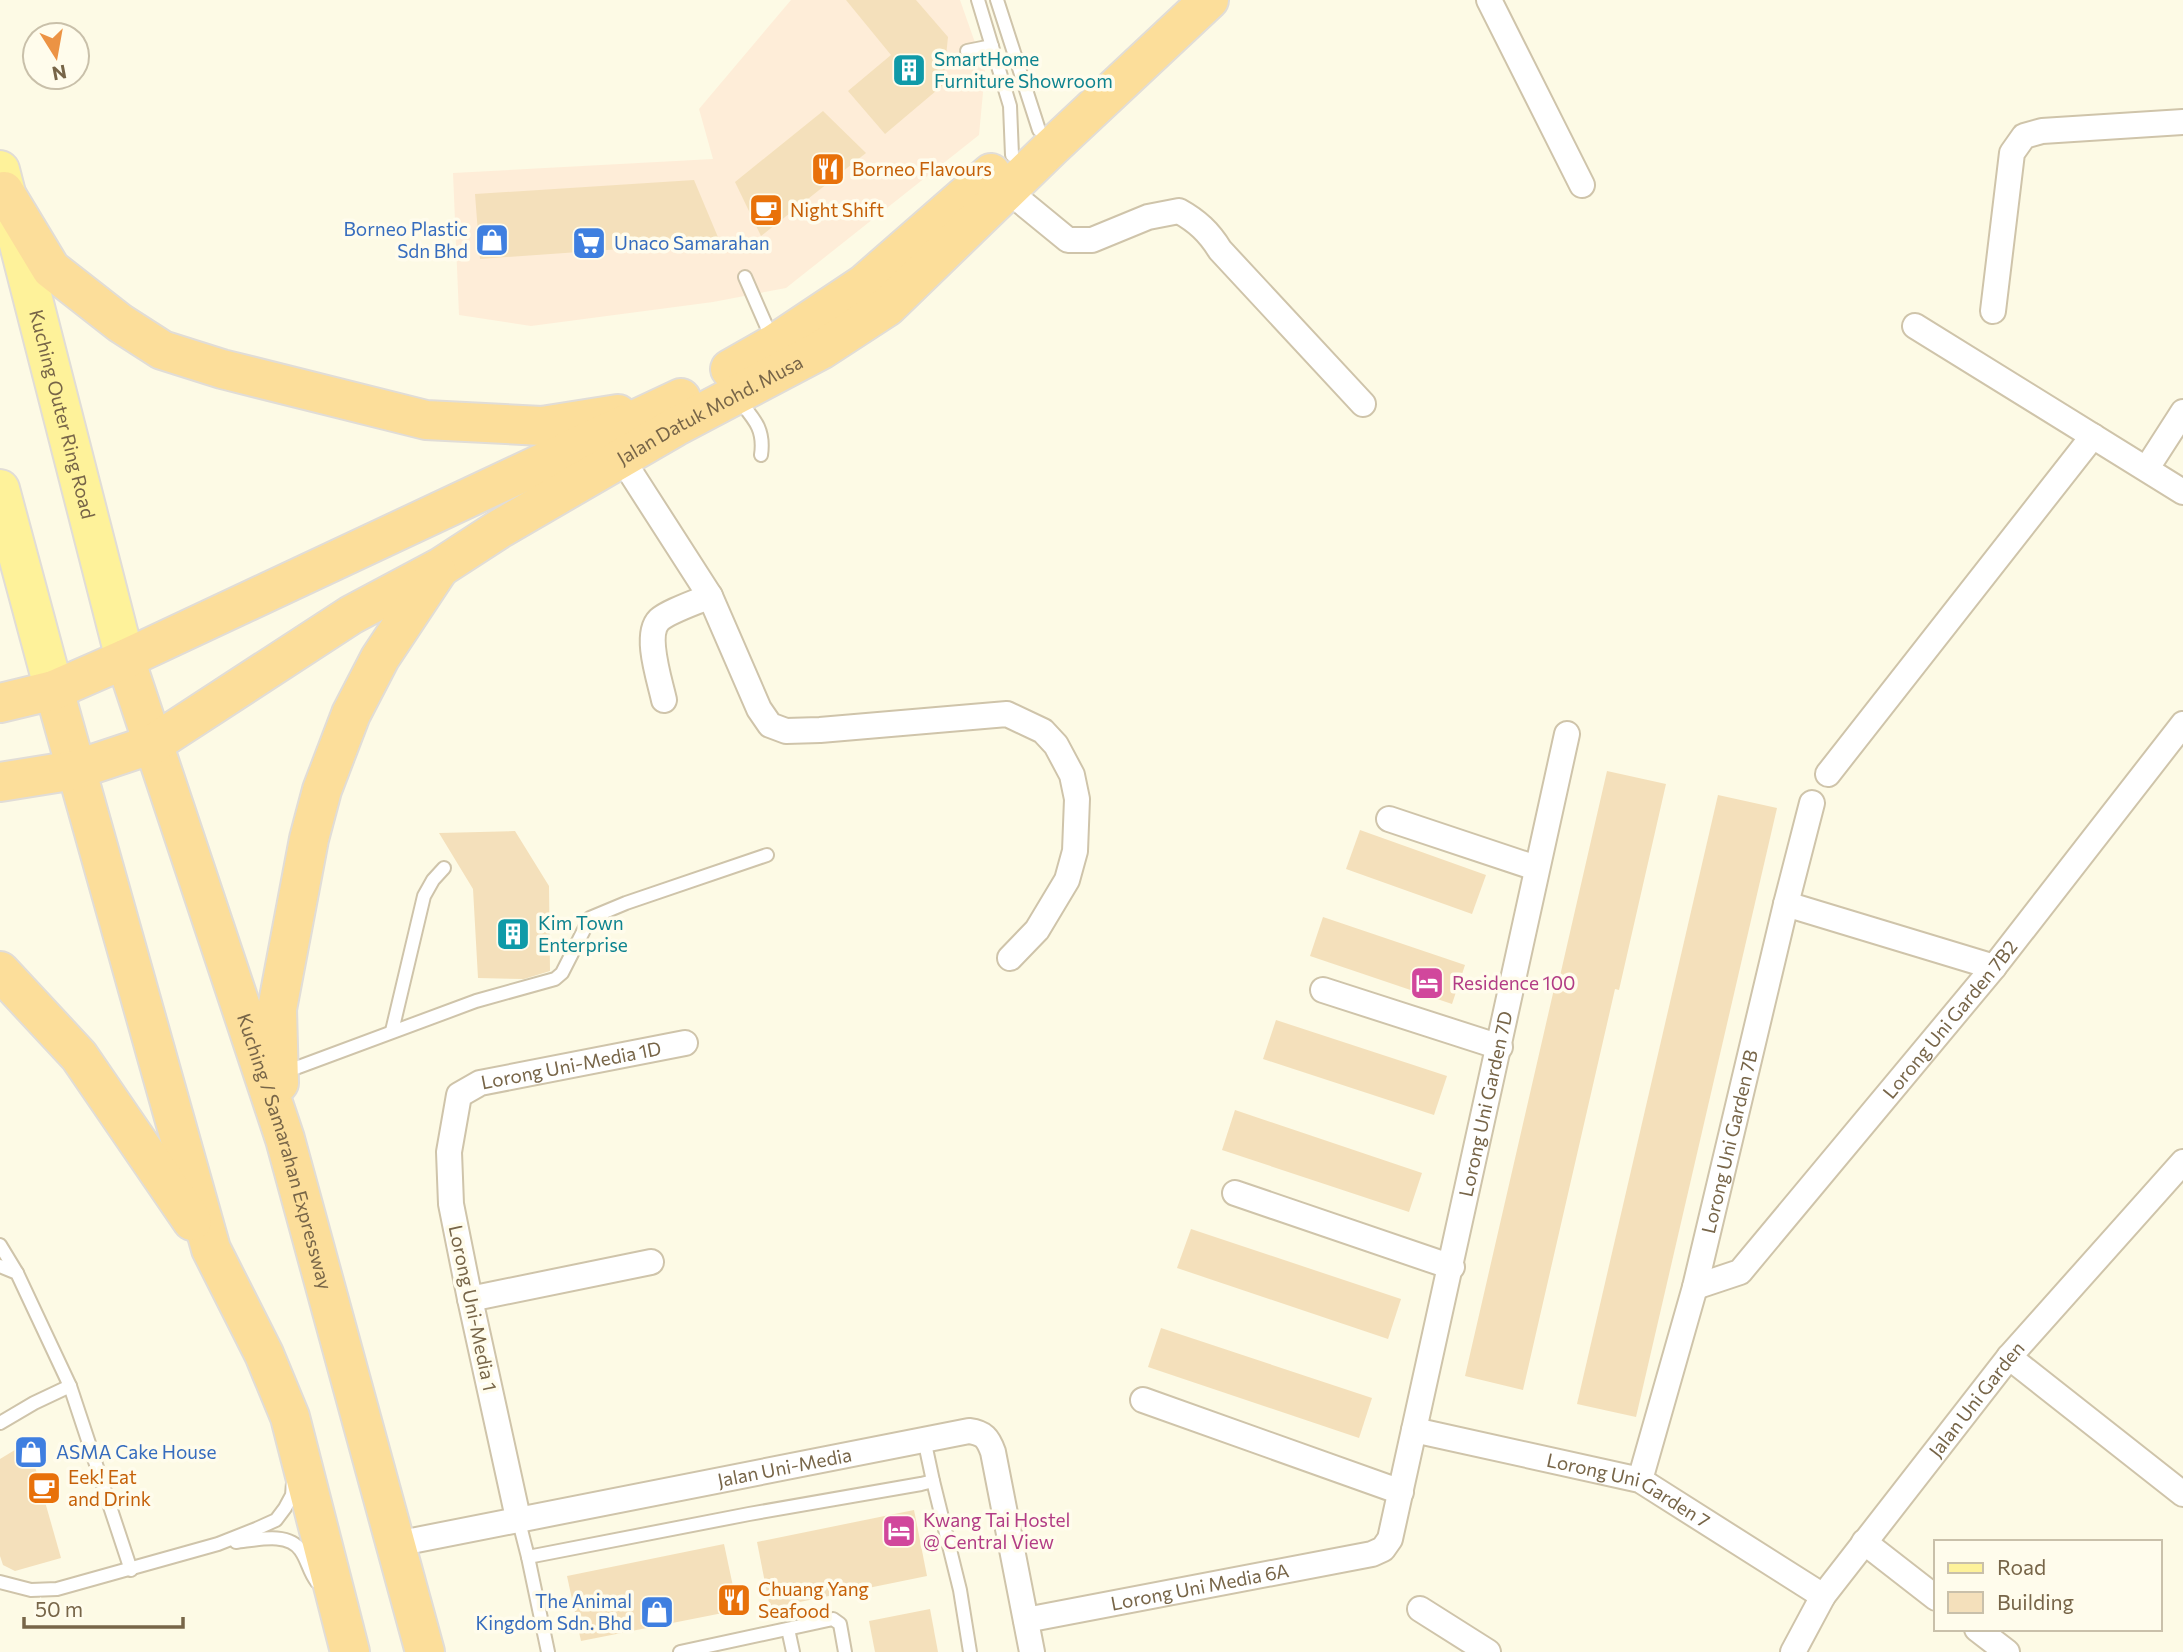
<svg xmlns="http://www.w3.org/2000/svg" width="2183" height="1652" viewBox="0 0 2183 1652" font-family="Commissioner,sans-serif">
  <rect width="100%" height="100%" fill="#fdfae5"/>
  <!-- commercial -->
  <polygon fill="#feedd8" points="791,0 960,0 985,71 979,135 786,288 713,302 531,326 459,315 453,173 713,159 699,109"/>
  <!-- building -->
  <g fill="#f4e0bb">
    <polygon points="846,0 916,0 948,37 943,85 885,134 848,91 891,55"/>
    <polygon points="823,111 866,153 761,236 735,182"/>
    <polygon points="694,180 720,242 480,259 475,194"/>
    <polygon points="1607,771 1666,784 1619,990 1615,989 1523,1390 1465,1376 1554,989 1557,989"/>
    <polygon points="1718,795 1777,808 1636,1417 1577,1404"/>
    <polygon points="1360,830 1486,875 1472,914 1346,869"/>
    <polygon points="515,831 549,886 550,971 524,979 478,978 473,889 439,833"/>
    <polygon points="1323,917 1465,965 1452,1004 1310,956"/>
    <polygon points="1276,1020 1447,1076 1434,1115 1263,1059"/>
    <polygon points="1235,1110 1422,1173 1409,1212 1222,1150"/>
    <polygon points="1191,1229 1401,1299 1388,1339 1177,1268"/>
    <polygon points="1161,1328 1372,1398 1359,1438 1148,1367"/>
    <polygon points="28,1442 61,1558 15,1571 3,1565 0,1556 0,1459"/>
    <polygon points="914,1510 927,1576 770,1608 757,1542"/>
    <polygon points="724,1544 738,1610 581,1641 567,1576"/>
    <polygon points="930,1609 938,1652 875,1652 869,1621"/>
  </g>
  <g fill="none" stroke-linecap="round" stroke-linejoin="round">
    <!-- service casing -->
    <g stroke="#cfc4aa" stroke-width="16">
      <g id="service">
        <polyline points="978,0 1010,106 1012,155"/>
        <polyline points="997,0 1039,130"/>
        <polyline points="967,51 992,46"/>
        <polyline points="745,277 773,341"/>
        <path d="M737,398C753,418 765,428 761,455"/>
        <polyline points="392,1031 424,896 433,880 444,868"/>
        <polyline points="285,1072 476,1001 555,979 562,973 590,918 626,903 767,855"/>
        <polyline points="0,1245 17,1273"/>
        <polyline points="0,1266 17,1273 70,1386 131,1570"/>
        <polyline points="0,1423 34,1403 70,1386"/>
        <polyline points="933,1481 960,1590 970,1652"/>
        <polyline points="518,1518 528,1557 749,1514 921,1484 933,1481 924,1439"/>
        <path d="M236,1542C255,1540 289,1531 301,1551C308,1561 309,1572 317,1582"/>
        <polyline points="528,1557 548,1652"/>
        <polyline points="0,1582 31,1590 57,1589 218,1544 256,1529 276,1520 285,1508 292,1495 293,1483"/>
        <polyline points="788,1629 793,1652"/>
        <polyline points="680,1652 833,1619 840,1624 845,1652"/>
      </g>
    </g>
    <!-- minor casing -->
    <g stroke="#cfc4aa" stroke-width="28">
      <g id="minor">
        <polyline points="1489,0 1582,185"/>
        <path d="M1007,190L1068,240H1092L1148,217L1179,211C1197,221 1209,232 1220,250L1363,404"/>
        <polyline points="1993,311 2012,153 2024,136 2042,131 2183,122"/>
        <polyline points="1915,326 2183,492"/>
        <polyline points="622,459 710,596 759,709 770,725 786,731 820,730 1007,714 1043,731 1056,745 1072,775 1077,799 1075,851 1067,880 1037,930 1010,958"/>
        <polyline points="2147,468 2183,412"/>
        <path d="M664,700C660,681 644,635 659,620C669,611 697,602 710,596"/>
        <polyline points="1828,774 2093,436"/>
        <polyline points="1389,819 1536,868"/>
        <polyline points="1786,904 1994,967"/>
        <polyline points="1323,990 1500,1047"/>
        <polyline points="1235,1193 1452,1267"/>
        <path id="s1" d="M1695,1287L1740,1272L1994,967L2183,724"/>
        <polyline points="470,1299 651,1262"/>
        <polyline points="2009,1357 2183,1494"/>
        <polyline points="1143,1400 1401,1492"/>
        <path id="s2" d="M1414,1430L1640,1480L1823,1596"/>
        <path id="s3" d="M1640,1480L1695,1287L1786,904L1812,803"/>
        <path id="s4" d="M518,1518L470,1299L451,1204L449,1152L459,1095L480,1083L685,1043"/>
        <polyline points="1864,1542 1936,1598"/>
        <path id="s5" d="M396,1544L969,1431C984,1433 988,1438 993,1452L1032,1652"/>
        <polyline points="1420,1609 1488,1652"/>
        <path id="s6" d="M1026,1620L1372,1554L1383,1549L1390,1539L1567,734"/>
        <polyline points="1977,1629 2007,1652"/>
        <path id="s7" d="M1793,1652L1823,1596L2009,1357L2183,1162"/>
      </g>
    </g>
    <!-- primary casing -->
    <g stroke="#e1ddd7" stroke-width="42">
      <g id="primary">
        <path id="s8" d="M0,170L125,659"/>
        <polyline points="0,489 54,690"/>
      </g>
    </g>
    <!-- trunk casing -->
    <g stroke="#e1ddd7" stroke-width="42">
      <g id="trunk">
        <polyline points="4,191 51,269 120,323 162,350 222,369 426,420 542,426 618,414"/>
        <polyline points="730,369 774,344 864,284 991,173"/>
        <path id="s9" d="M125,659L285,1139L425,1652"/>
        <polyline points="54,690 211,1249 264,1354 290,1417 350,1652"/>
        <polyline points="0,703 54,690 125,659 681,398"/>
        <path id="s10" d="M0,782L75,770L153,744L351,615L441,567L501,528L675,427L821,350L887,307L1052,147L1209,0"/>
        <polyline points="0,971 79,1056 192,1221"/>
        <polyline points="279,1083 277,1009 309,839 322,790 351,714 380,658 437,572"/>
      </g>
    </g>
    <!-- service -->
    <use href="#service" stroke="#fff" stroke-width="12"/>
    <!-- minor -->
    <use href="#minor" stroke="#fff" stroke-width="24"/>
    <!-- primary -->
    <use href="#primary" stroke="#fef29a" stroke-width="38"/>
    <!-- trunk -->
    <use href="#trunk" stroke="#fcde9a" stroke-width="38"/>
  </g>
  <!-- icons -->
  <defs>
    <g id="building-square" transform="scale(1.75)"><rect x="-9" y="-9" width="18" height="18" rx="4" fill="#0f9aa8" stroke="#fffcec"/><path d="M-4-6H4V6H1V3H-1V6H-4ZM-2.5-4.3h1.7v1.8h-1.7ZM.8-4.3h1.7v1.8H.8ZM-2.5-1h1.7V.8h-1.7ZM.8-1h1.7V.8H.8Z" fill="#fff"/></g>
    <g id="restaurant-square" transform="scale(1.75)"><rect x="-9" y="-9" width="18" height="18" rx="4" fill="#e8710a" stroke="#fffcec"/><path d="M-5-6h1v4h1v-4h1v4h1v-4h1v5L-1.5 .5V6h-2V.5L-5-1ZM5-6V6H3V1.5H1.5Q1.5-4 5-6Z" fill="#fff"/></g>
    <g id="cafe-square" transform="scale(1.75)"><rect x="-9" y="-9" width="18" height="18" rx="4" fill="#e8710a" stroke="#fffcec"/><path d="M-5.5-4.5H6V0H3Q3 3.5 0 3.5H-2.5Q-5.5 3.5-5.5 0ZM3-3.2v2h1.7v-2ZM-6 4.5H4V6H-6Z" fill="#fff"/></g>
    <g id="shop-square" transform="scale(1.75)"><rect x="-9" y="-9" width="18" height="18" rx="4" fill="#3f7fe0" stroke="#fffcec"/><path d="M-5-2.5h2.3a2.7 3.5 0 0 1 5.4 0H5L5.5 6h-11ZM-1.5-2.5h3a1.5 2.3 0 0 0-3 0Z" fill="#fff"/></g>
    <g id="supermarket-square" transform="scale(1.75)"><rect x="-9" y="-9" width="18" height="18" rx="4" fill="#3f7fe0" stroke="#fffcec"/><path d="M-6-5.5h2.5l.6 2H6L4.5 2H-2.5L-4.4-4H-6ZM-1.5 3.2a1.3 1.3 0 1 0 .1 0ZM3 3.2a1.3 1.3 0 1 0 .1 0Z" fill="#fff"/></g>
    <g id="hotel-square" transform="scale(1.75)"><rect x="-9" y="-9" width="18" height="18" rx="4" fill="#d1479c" stroke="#fffcec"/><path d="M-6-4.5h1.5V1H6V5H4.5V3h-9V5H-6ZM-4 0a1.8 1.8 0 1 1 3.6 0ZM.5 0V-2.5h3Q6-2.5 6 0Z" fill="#fff"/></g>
  </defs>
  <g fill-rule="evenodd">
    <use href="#building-square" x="909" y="70"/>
    <use href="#restaurant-square" x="828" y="169"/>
    <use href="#cafe-square" x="766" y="210"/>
    <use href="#shop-square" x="492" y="240"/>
    <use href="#supermarket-square" x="589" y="243"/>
    <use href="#building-square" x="513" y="934"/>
    <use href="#hotel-square" x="1427" y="983"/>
    <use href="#shop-square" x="31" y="1452"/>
    <use href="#cafe-square" x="44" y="1488"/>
    <use href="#hotel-square" x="899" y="1531"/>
    <use href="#restaurant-square" x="734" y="1600"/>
    <use href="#shop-square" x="657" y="1612"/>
  </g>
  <g text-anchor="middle" stroke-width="7" stroke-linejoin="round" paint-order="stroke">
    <!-- culture labels -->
    <g font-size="19" fill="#0d838f" stroke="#fffcec" text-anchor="start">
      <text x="934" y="66">SmartHome<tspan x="934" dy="22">Furniture Showroom</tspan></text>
      <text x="538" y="930">Kim Town<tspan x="538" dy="22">Enterprise</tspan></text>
    </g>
    <!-- food labels -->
    <g font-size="19" fill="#c56008" stroke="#fffcec" text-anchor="start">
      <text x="852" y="176">Borneo Flavours</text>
      <text x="790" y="217">Night Shift</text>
      <text x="68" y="1484">Eek! Eat<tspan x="68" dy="22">and Drink</tspan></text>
      <text x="758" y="1596">Chuang Yang<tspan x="758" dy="22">Seafood</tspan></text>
    </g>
    <!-- shop labels -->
    <g font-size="19" fill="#366cbe" stroke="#fffcec" text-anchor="end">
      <text x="468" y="236">Borneo Plastic<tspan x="468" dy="22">Sdn Bhd</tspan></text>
      <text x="614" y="250" text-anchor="start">Unaco Samarahan</text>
      <text x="56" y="1459" text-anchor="start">ASMA Cake House</text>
      <text x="632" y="1608">The Animal<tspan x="632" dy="22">Kingdom Sdn. Bhd</tspan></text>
    </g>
    <!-- street labels -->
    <g font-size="19" fill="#776548" stroke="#fffcec">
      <text dy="7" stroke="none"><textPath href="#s10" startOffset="808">Jalan Datuk Mohd. Musa</textPath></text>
      <text dy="7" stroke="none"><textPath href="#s8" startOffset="252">Kuching Outer Ring Road</textPath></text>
      <text dy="7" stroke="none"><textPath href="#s1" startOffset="376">Lorong Uni Garden 7B2</textPath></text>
      <text dy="7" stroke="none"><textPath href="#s4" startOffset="548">Lorong Uni-Media 1D</textPath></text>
      <text dy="7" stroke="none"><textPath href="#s6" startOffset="822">Lorong Uni Garden 7D</textPath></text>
      <text dy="7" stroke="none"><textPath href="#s3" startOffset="350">Lorong Uni Garden 7B</textPath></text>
      <text dy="7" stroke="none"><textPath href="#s9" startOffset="518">Kuching / Samarahan Expressway</textPath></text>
      <text transform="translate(473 1308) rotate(78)" y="7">Lorong Uni-Media 1</text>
      <text dy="7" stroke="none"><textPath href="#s7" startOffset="313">Jalan Uni Garden</textPath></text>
      <text dy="7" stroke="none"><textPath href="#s5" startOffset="396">Jalan Uni-Media</textPath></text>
      <text dy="7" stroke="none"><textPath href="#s2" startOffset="224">Lorong Uni Garden 7</textPath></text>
      <text dy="7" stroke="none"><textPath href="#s6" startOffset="177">Lorong Uni Media 6A</textPath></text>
    </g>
    <!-- hotel labels -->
    <g font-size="19" fill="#b23c85" stroke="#fffcec" text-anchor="start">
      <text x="1452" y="990">Residence 100</text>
      <text x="923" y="1527">Kwang Tai Hostel<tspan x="923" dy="22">@ Central View</tspan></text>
    </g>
  </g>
  <!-- legend -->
  <rect x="1934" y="1540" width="228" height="91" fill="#fffcec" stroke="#c9c0aa" stroke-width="2"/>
  <rect x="1948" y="1563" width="35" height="10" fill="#fef29a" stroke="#c9c0aa" stroke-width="2"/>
  <text x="1997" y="1575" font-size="21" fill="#776548">Road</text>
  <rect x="1948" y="1592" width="35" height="21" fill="#f4e0bb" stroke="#c9c0aa" stroke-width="2"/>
  <text x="1997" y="1610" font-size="21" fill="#776548">Building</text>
  <!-- north arrow -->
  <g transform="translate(56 56) rotate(169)"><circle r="33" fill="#fffcec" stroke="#c9c0aa" stroke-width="2"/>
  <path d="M0-5L12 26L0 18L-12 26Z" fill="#ec9344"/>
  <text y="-10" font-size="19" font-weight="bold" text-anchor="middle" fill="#776548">N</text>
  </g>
  <!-- scale -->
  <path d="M24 1617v10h159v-10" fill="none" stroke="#776548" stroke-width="3.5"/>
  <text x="35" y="1617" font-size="21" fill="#776548" stroke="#fffcec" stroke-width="5" paint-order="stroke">50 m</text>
</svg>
